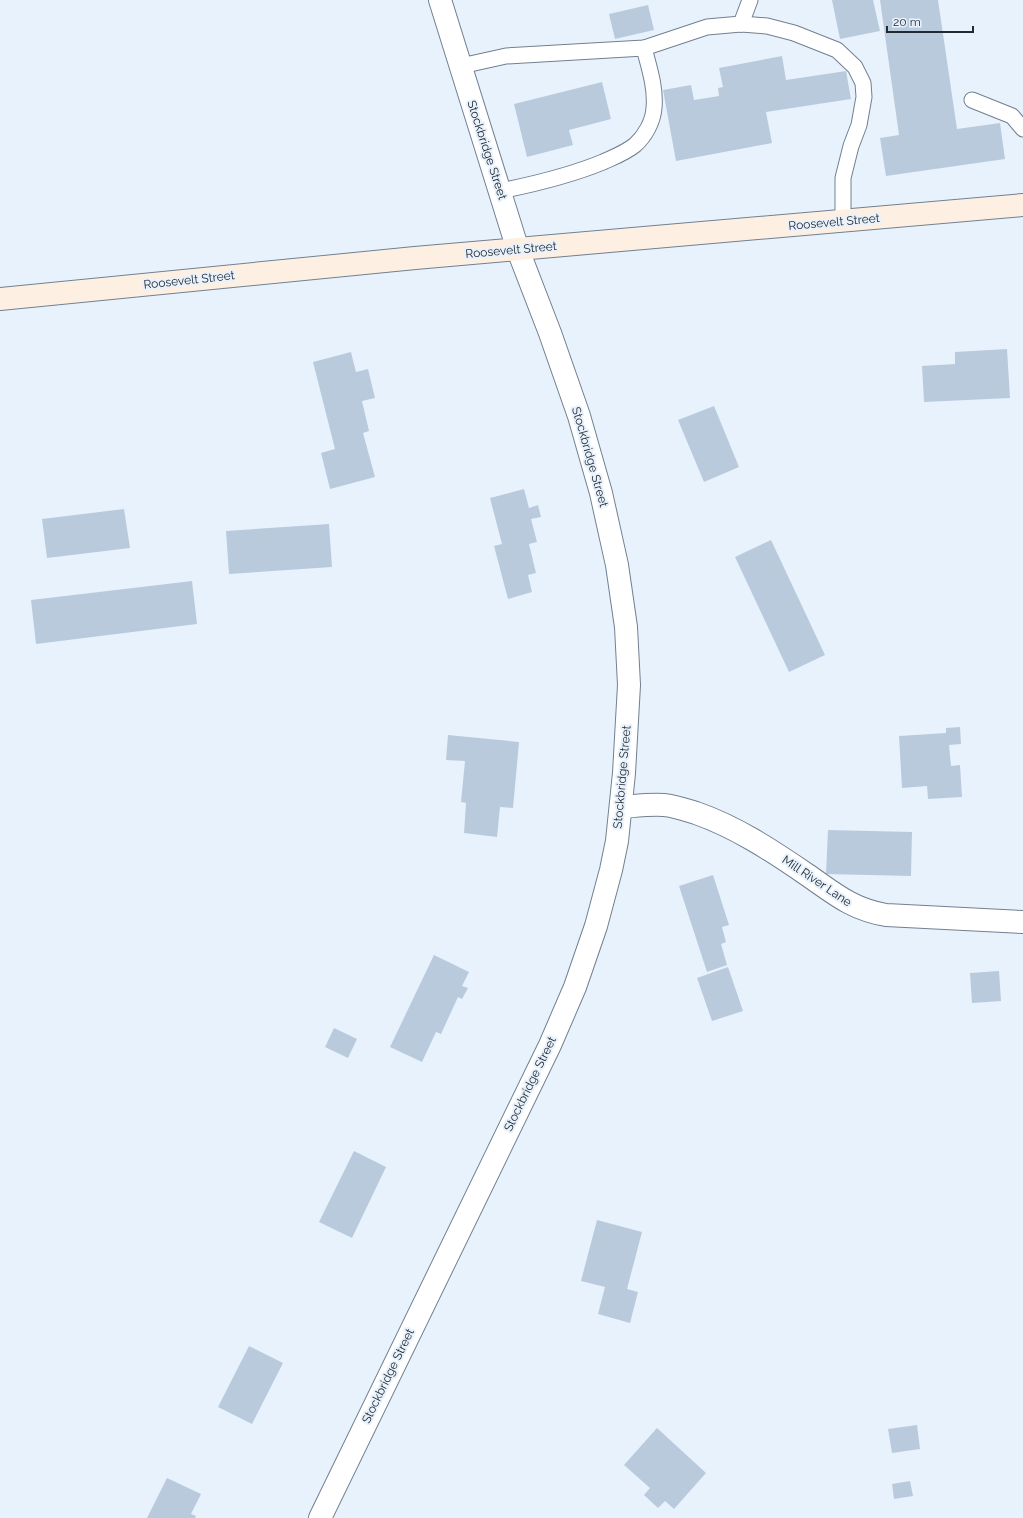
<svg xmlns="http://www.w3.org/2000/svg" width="1023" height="1518" viewBox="0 0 1023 1518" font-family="Raleway,sans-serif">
  <rect width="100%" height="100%" fill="#e8f2fd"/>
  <!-- building -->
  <g fill="#bacadd">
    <polygon points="832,0 873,0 880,31 840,39"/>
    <polygon points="880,0 938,0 957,129 1000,123 1005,159 886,176 880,138 899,135"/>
    <polygon points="648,5 654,30 615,39 609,14"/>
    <polygon points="782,56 786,80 846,71 851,99 766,112 772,143 676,161 663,90 691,85 694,100 719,96 718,88 723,87 719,68"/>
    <polygon points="602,82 611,119 569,130 573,145 527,157 514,104"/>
    <polygon points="1007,349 1010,398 924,402 922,366 955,364 955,352"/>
    <polygon points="351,352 356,372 368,369 375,398 362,401 369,431 363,433 375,477 330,489 321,453 335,449 313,362"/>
    <polygon points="714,406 739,467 704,482 678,420"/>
    <polygon points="524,489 529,508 538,505 541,517 531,519 537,542 529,544 536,573 528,575 532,592 508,599 494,546 502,544 490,498"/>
    <polygon points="124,509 130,548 47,558 42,519"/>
    <polygon points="329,524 332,567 229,574 226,531"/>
    <polygon points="771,540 825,655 789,672 735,557"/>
    <polygon points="192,581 197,624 36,644 31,600"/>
    <polygon points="960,727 961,744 949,745 951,766 960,765 962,797 928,799 927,786 902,788 899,736 946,733 946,728"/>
    <polygon points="448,735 519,742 513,808 500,807 497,837 464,833 466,803 461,802 465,761 446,760"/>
    <polygon points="828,830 912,832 911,876 826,874"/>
    <polygon points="713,875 729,925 722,927 726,942 721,944 727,965 707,972 679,886"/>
    <polygon points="434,955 469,972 462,986 468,988 462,999 458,997 441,1034 436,1032 422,1062 390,1047"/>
    <polygon points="728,967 743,1011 712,1021 697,978"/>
    <polygon points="999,971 1001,1001 972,1003 970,973"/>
    <polygon points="334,1028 357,1039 348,1058 325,1047"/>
    <polygon points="354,1151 386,1167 352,1238 319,1222"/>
    <polygon points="597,1220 642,1232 627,1289 638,1292 630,1323 598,1314 605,1287 581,1281"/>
    <polygon points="249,1346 283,1363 252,1424 218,1407"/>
    <polygon points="917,1425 920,1449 892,1453 888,1429"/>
    <polygon points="657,1428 706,1473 674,1509 665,1501 658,1508 644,1495 650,1488 624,1465"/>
    <polygon points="167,1478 201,1494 191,1514 196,1516 195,1518 147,1518"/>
    <polygon points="910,1481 913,1496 894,1499 892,1484"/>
  </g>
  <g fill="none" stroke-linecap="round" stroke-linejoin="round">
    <!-- lane casing -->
    <g stroke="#718090" stroke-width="17">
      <g id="lane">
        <polyline points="741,24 750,0"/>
        <polyline points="461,66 506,56 644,48 707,27 741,24 767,26 794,33 837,50 855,67 863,83 864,97 859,125 851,146 843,178 843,221"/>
        <polyline points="972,100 1012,116 1023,129"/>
        <path d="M500,191C535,184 569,176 603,162C614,157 625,153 635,145C645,136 653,122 654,108C656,88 649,67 644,48"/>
      </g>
    </g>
    <!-- street casing -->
    <g stroke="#718090" stroke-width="24">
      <g id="street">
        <path d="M621,807C635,806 650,804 664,805C675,806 686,810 696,813C736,827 771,850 806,874C834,893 851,909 886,915L1023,922"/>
        <polyline points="320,1518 550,1045 575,987 596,926 611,870 617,841 624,773 629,685 626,627 617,565 601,493 579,416 550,333 518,250 440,0"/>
      </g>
    </g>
    <!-- secondary casing -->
    <g stroke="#718090" stroke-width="24">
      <polyline id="secondary" points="0,299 415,258 1023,205"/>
    </g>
    <!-- lane -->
    <use href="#lane" stroke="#fff" stroke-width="15"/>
    <!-- street -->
    <use href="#street" stroke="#fff" stroke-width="22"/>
    <!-- secondary -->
    <use href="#secondary" stroke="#fdf0e3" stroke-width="22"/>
  </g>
  <g text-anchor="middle" stroke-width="4" stroke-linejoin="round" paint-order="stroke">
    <!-- street labels -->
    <g font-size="12" fill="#232930" stroke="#e8f2fd">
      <text transform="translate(487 150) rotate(72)" y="4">Stockbridge Street</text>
      <text transform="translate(834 222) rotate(-5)" y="4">Roosevelt Street</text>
      <text transform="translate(511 250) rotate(-5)" y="4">Roosevelt Street</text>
      <text transform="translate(189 280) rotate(-6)" y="4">Roosevelt Street</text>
      <text transform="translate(590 457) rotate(74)" y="4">Stockbridge Street</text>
      <text transform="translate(622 777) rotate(-85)" y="4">Stockbridge Street</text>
      <text transform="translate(817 881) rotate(34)" y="4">Mill River Lane</text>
      <text transform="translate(530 1084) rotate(-64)" y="4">Stockbridge Street</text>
      <text transform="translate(388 1376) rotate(-64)" y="4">Stockbridge Street</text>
    </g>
  </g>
  <!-- scale -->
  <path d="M887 26v6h86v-6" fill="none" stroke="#232930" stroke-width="2"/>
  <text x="893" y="26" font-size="12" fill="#232930" stroke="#e8f2fd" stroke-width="3" paint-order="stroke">20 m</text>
</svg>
